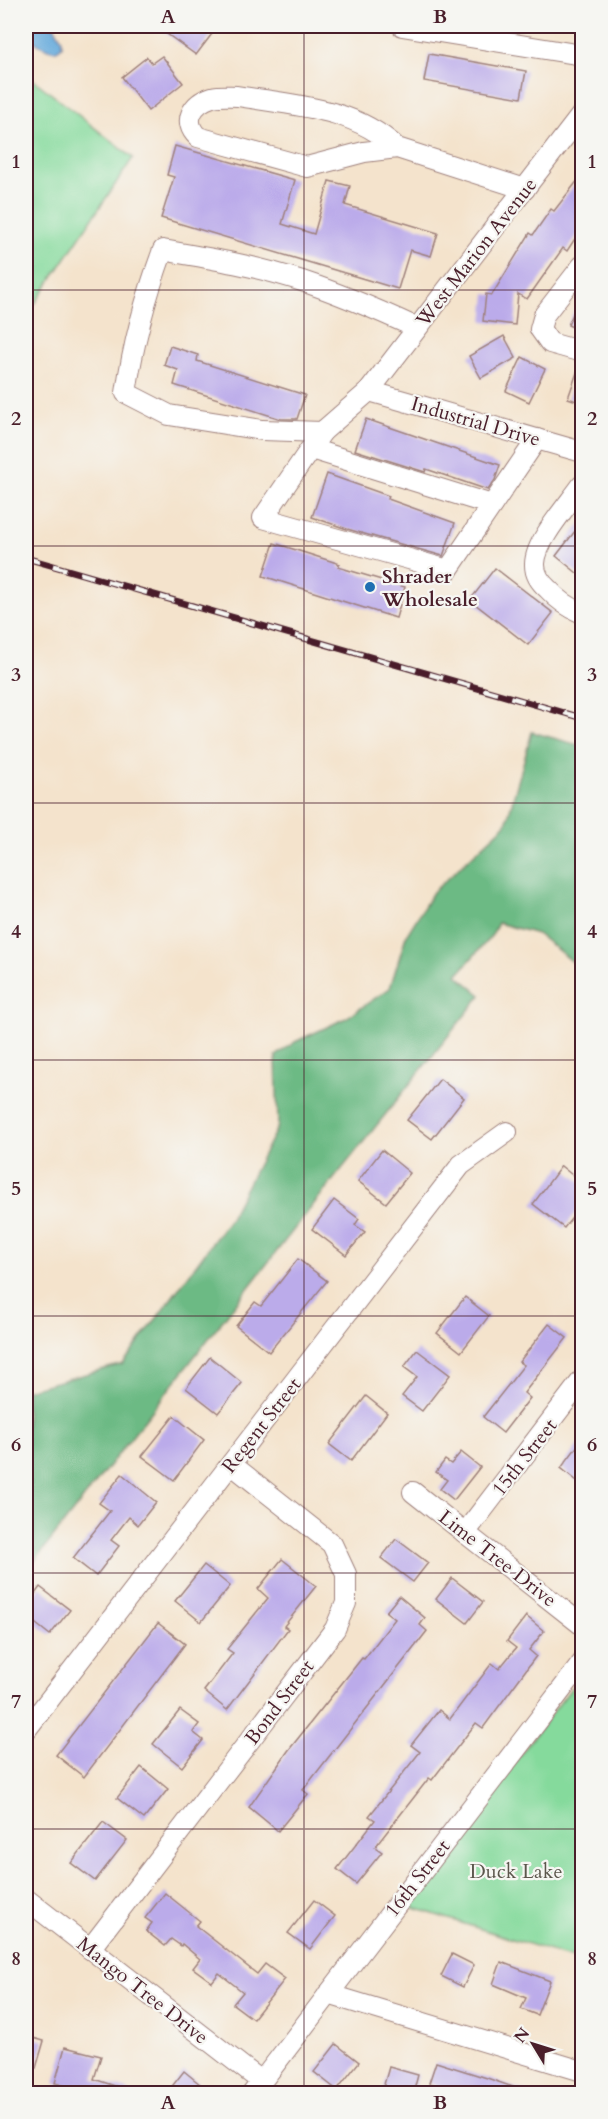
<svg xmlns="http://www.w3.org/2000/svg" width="608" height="2119" viewBox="0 0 608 2119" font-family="Cardo,serif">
  <rect width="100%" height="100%" fill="#f6f6f2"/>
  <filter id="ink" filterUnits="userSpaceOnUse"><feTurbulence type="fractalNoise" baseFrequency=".0167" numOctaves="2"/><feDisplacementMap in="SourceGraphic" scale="12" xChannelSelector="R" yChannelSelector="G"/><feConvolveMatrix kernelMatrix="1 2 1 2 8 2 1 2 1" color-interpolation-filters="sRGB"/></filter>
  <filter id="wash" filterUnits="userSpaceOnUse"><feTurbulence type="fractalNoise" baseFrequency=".008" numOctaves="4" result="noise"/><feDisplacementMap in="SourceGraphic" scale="24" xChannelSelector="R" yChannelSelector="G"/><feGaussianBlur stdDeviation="1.35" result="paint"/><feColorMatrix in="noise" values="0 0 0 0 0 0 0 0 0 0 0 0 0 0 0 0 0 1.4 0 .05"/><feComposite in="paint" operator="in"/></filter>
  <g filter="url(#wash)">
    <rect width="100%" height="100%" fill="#f4e3cc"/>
    <!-- green -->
    <g fill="#85da9c" stroke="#687c64" stroke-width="1.5">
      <polygon points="26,74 133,158 26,317"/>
      <polygon points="582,1674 582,1961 405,1905"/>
    </g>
    <!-- forest -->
    <polygon fill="#6cba84" stroke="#5b6c58" stroke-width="1.5" points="532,732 582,746 582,969 537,934 498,923 492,935 457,975 481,995 317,1200 26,1572 26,1390 123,1364 229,1220 278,1126 276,1056 295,1042 346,1018 390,988 406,936 433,892 506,824"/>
    <!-- water -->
    <path fill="#67abdc" stroke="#586584" stroke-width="1.5" d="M26,26H54L62,40V46L56,51C45,50 34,42 26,35Z"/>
    <g id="blocks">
      <!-- building -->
      <g fill="#bbabea">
        <polygon points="156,26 218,26 196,55"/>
        <polygon points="429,54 526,71 521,98 424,81"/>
        <polygon points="162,56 183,83 148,111 122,77 147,57 152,63"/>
        <polygon points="175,146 295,180 282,224 314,234 329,181 350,186 345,205 438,233 431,256 410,250 398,289 161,218 174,177 167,175"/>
        <polygon points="582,175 582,228 567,251 563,248 527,299 518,294 515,325 483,321 486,294 492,295 530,233 533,235 551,209 554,211"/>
        <polygon points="582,293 582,331 568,325"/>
        <polygon points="504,336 516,358 481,378 469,356"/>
        <polygon points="170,346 198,355 197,361 305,395 297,419 281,419 174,385 178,370 164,365"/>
        <polygon points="522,357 545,369 529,402 506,391"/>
        <polygon points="580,364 582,364 582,403 568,398"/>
        <polygon points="366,419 500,465 495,480 488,490 426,469 425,472 355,450"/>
        <polygon points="327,474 389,496 388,499 455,523 443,556 347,529 312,517"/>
        <polygon points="582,522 582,577 556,556"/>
        <polygon points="274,543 340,564 338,567 405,587 396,618 263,576"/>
        <polygon points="495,568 553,613 528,645 470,600"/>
        <polygon points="440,1079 464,1098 432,1139 407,1120"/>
        <polygon points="382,1150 410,1173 386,1203 358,1181"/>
        <polygon points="561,1166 582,1183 582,1205 564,1228 533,1204"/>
        <polygon points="334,1200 359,1219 355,1225 365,1232 346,1255 312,1229"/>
        <polygon points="298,1259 327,1281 269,1352 236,1326 255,1302 261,1306"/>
        <polygon points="465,1297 489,1316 461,1352 437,1333"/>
        <polygon points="549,1324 567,1338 524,1393 530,1398 503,1433 483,1417 524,1365 519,1362"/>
        <polygon points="417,1350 450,1375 422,1411 402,1396 417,1377 404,1367"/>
        <polygon points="210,1357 242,1383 218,1413 186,1388"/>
        <polygon points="366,1396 387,1413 351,1461 329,1444"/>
        <polygon points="174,1416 204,1440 174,1480 142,1456"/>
        <polygon points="582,1440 582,1485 561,1468"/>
        <polygon points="461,1452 480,1467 454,1500 440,1489 447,1480 436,1472 445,1460 451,1464"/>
        <polygon points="122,1474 156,1502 138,1525 129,1517 111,1540 119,1546 96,1576 73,1558 110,1511 99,1503"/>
        <polygon points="396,1539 428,1563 413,1582 381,1558"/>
        <polygon points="282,1559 316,1586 284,1626 288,1629 227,1710 204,1691 233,1653 227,1649 268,1598 258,1589"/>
        <polygon points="204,1565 230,1586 201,1622 175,1601"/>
        <polygon points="452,1578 483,1602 467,1623 436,1599"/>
        <polygon points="40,1587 70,1610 50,1635 26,1616 26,1606"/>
        <polygon points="399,1596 425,1618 420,1625 427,1631 303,1790 308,1794 278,1831 249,1807 288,1751 362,1658 364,1659 395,1619 386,1612"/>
        <polygon points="526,1616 544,1631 529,1650 536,1656 483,1728 476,1723 432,1780 429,1778 375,1847 382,1852 356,1884 337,1869 375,1820 369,1816 420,1752 411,1745 439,1710 450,1719 492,1663 499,1669 516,1648 507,1641"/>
        <polygon points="158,1623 185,1644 84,1777 56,1755"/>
        <polygon points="180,1710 199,1724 193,1732 203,1740 182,1767 153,1744"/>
        <polygon points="141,1767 168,1789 144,1819 117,1798"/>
        <polygon points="103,1822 127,1840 95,1881 71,1863"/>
        <polygon points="165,1893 200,1921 196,1926 257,1974 265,1964 285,1979 253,2019 233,2004 243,1992 219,1973 212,1982 193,1968 200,1959 182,1944 181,1946 171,1939 165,1946 146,1931 152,1923 145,1918"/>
        <polygon points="314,1900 335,1916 310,1949 288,1933"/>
        <polygon points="452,1954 474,1965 463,1987 441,1976"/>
        <polygon points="501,1962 550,1981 537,2015 521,2009 526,1998 493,1984"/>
        <polygon points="26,2036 44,2041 36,2068 26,2065"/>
        <polygon points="336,2044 359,2062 337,2090 314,2072"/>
        <polygon points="65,2047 101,2056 94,2079 130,2091 130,2094 93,2094 55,2083"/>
        <polygon points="436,2062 487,2078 527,2092 526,2094 464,2094 429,2083"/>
        <polygon points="389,2067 418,2075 413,2094 400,2094 383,2088"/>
        <polygon points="184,2071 212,2094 166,2094"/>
      </g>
    </g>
  </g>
  <g filter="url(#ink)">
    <use href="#blocks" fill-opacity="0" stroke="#9f817c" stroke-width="1.5"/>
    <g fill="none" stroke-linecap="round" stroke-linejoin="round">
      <!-- minor casing -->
      <g stroke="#9f817c" stroke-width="22">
        <g id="minor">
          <polyline points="402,26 582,55"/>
          <path d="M397,148C354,107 292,105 237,96C228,96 221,95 212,97C193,103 181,121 198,137L307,167L364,152L397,148L525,189"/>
          <polyline points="582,266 544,315 540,329 550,343 582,352"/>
          <path d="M417,328C380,311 341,294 302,281C257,266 209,258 163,250C146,296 133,344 126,393L169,415L262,430L322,432L369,391L582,114"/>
          <polyline points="369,391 582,452"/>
          <polyline points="322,432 263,518 448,570 537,439"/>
          <polyline points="311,449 492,505"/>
          <path d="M582,485C569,504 534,542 535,565C535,575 541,583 548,589C557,599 570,608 582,613"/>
          <polyline points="413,1492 582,1625"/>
          <polyline points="465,1533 582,1380"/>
          <polyline points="26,1730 461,1165 507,1132"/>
          <polyline points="26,1899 261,2081"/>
          <polyline points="90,1949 335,1629 346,1603 346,1574 332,1544 231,1464"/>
          <polyline points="328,1994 582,2071"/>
          <polyline points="252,2094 582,1663"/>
        </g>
      </g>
      <!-- minor -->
      <use href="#minor" stroke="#fff" stroke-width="20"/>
      <!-- rail casing -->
      <g stroke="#4a1f2b" stroke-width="7">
        <polyline id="rail" points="26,558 582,718"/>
      </g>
      <!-- rail -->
      <use href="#rail" stroke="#f6f6f2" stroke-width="4.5" stroke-dasharray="14" stroke-linecap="butt"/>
    </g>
  </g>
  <!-- grid -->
  <path fill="none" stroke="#4a1f2b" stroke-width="1.5" stroke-opacity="0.55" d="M304,26V2094M26,290H582M26,546H582M26,803H582M26,1060H582M26,1316H582M26,1573H582M26,1829H582"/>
  <!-- markers -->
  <circle fill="#1f6fb2" stroke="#f6f6f2" stroke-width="2" cx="370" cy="587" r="6"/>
  <g text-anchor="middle" stroke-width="4.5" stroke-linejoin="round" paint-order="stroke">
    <!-- street labels -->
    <g font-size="20" fill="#4a1f2b" stroke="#f6f6f2">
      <text transform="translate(476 252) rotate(-52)" y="7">West Marion Avenue</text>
      <text transform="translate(476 421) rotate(16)" y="7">Industrial Drive</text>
      <text transform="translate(261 1425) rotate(-52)" y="7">Regent Street</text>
      <text transform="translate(524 1457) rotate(-52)" y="7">15th Street</text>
      <text transform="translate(498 1558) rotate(38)" y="7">Lime Tree Drive</text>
      <text transform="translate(279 1702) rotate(-53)" y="7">Bond Street</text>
      <text transform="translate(417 1878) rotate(-52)" y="7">16th Street</text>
      <text transform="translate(143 1990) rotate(38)" y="7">Mango Tree Drive</text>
    </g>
    <!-- poi labels -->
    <g font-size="20" font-weight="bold" fill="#4a1f2b" stroke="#f6f6f2" text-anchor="start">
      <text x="382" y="583">Shrader<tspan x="382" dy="23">Wholesale</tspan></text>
    </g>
    <!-- park labels -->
    <g font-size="20" fill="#5c574d" stroke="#f6f6f2">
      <text x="516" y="1878">Duck Lake</text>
    </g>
  </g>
  <!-- margin -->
  <rect width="608" height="2119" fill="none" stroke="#f6f6f2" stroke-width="66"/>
  <!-- north arrow -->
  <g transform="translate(533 2044) rotate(308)" stroke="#f6f6f2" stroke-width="4.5" paint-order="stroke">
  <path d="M0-4.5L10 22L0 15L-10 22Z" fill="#4a1f2b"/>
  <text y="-9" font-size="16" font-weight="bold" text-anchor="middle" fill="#4a1f2b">N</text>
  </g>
  <rect x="33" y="33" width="542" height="2053" fill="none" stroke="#4a1f2b" stroke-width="2"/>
  <g font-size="20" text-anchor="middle" font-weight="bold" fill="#4a1f2b">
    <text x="168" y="23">A</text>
    <text x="440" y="23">B</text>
    <text x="16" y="168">1</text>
    <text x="592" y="168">1</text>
    <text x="16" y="425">2</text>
    <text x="592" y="425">2</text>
    <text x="16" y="681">3</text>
    <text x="592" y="681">3</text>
    <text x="16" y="938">4</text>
    <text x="592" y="938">4</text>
    <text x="16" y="1195">5</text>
    <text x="592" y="1195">5</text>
    <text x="16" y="1451">6</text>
    <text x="592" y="1451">6</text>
    <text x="16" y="1708">7</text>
    <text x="592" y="1708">7</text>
    <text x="16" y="1965">8</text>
    <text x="592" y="1965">8</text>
    <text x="168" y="2109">A</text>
    <text x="440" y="2109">B</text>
  </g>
</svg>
